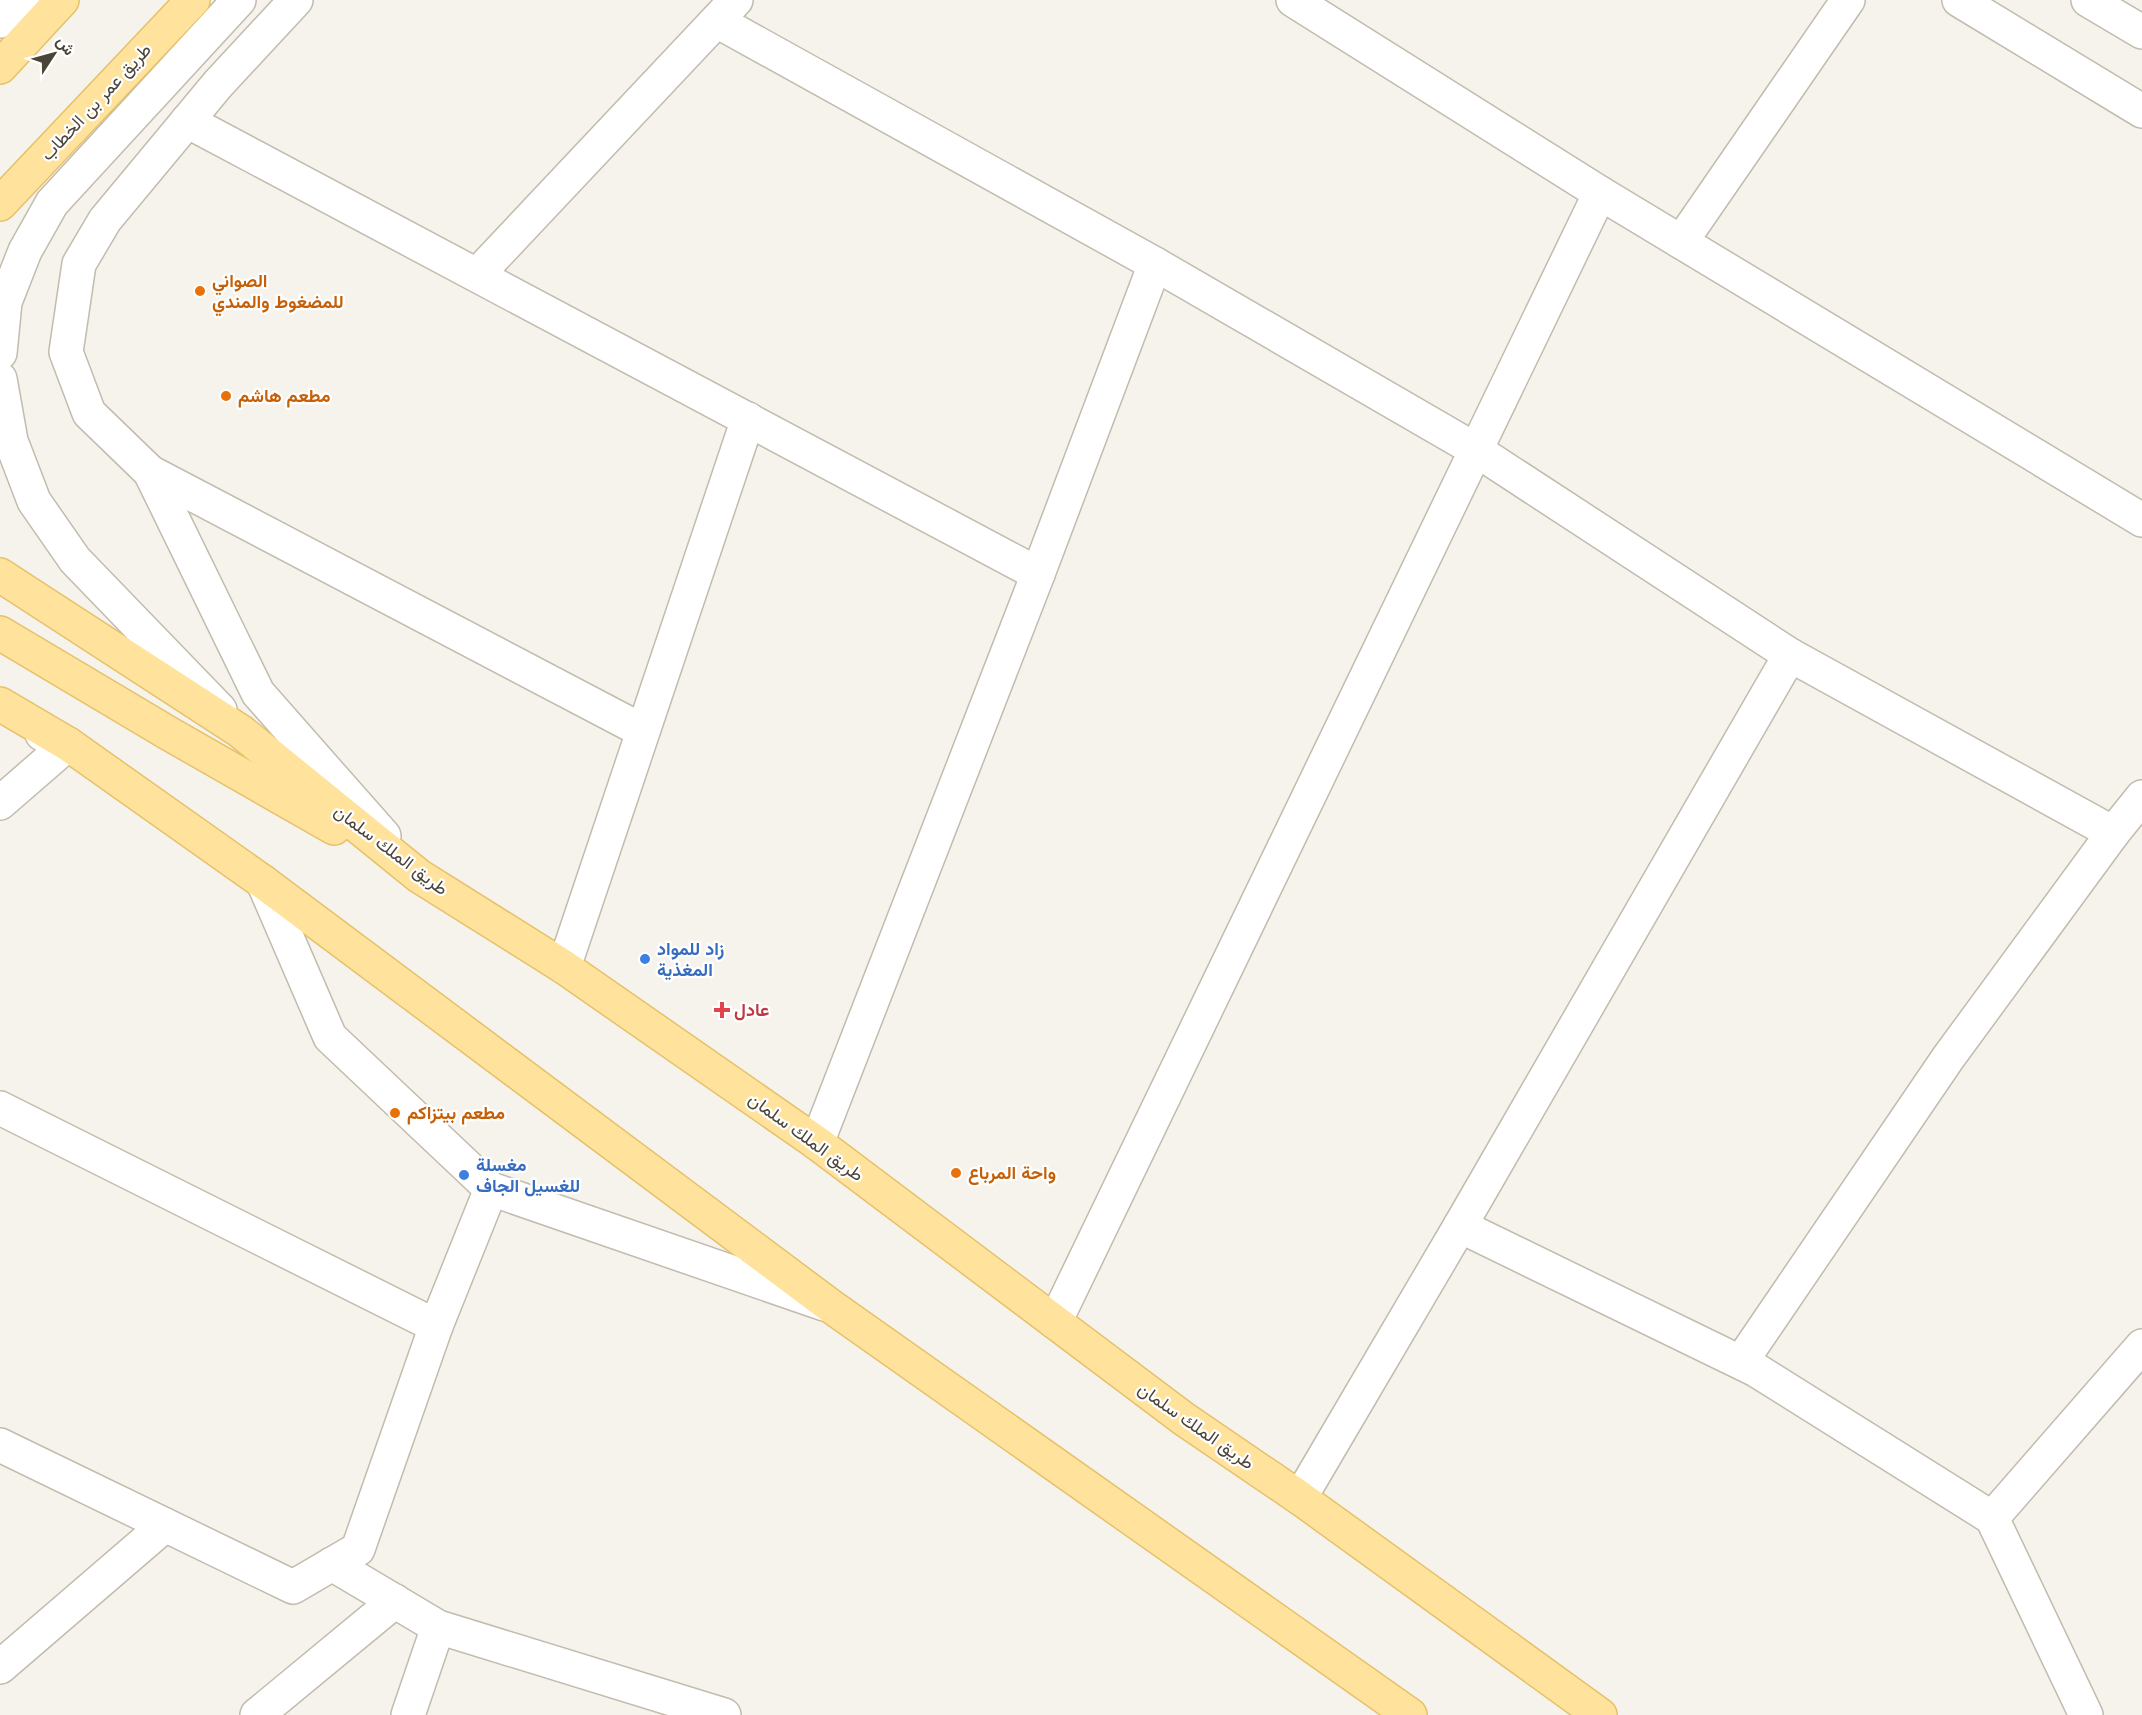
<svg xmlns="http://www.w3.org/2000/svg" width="2142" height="1715" viewBox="0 0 2142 1715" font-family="Arial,Vazirmatn,sans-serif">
  <rect width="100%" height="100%" fill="#f6f3ec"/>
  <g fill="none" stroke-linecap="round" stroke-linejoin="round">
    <!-- minor casing -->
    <g stroke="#c2bbae" stroke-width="36">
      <g id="minor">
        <polyline points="296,0 218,84 105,220 79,264 66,352 89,413 150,472 643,731"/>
        <polyline points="1293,0 1600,193 2142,520"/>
        <polyline points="1959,0 2142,111"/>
        <polyline points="2088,0 2142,32"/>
        <polyline points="0,21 28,0"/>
        <polyline points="717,21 1155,264 1476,450 1790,655 2113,833"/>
        <polyline points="187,121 1038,574"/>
        <polyline points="1681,242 1848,0"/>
        <polyline points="477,275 736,0"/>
        <polyline points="0,353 5,302 25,251 52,203 239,0"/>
        <polyline points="0,379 11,441 34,501 75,560 220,710"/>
        <polyline points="150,472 258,693 384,836"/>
        <polyline points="0,803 68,744 42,734"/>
        <polyline points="263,882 330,1037 491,1189 824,1304"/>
        <polyline points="564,967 748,419"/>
        <polyline points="0,1108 436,1326"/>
        <polyline points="817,1143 1038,574 1155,264"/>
        <polyline points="1460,1226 1756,1370 1992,1518 2086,1715"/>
        <polyline points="1055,1322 1600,193"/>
        <polyline points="1741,1362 1948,1058 2113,833 2142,797"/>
        <polyline points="0,1445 293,1587 358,1549 436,1326 491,1189"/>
        <polyline points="1300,1498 1460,1226 1790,655"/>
        <polyline points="1992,1518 2142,1346"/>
        <polyline points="332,1564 438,1627 724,1715"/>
        <polyline points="0,1667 165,1525"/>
        <polyline points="257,1715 395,1601"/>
        <polyline points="408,1715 438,1627"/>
      </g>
    </g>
    <!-- major casing -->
    <g stroke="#e6c16a" stroke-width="36">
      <g id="major">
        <polyline points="0,67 62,0"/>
        <polyline points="0,204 193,0"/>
        <polyline points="0,575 240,731 419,876 564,967 817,1143 1184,1419 1300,1498 1600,1715"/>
        <polyline points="0,633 168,733 334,828"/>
        <polyline points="0,704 68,744 263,882 832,1307 1410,1715"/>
      </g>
    </g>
    <!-- minor -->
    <use href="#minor" stroke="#fff" stroke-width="33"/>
    <!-- major -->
    <use href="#major" stroke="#ffe39c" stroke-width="33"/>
  </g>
  <!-- markers -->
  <g fill="#e8710a" stroke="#fff" stroke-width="2">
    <circle cx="200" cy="291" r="6"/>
    <circle cx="226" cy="396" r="6"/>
    <circle cx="395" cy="1113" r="6"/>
    <circle cx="956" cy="1173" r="6"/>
  </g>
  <g fill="#3f7fe0" stroke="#fff" stroke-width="2">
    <circle cx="645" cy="959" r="6"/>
    <circle cx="464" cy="1175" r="6"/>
  </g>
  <path fill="#e0444e" stroke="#fff" stroke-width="2" d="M719 1001h6v6h6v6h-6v6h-6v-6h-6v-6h6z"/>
  <g text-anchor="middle" stroke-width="4.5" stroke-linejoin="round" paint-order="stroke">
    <!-- street labels -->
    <g font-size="18" fill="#4b4439" stroke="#fff">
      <text transform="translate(96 102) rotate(-47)" y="6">طريق عمر بن الخطاب</text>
      <text transform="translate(391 850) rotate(37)" y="6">طريق الملك سلمان</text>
      <text transform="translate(806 1137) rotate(36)" y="6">طريق الملك سلمان</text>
      <text transform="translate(1196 1426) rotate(35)" y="6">طريق الملك سلمان</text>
    </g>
    <!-- food labels -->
    <g font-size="18" font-weight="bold" fill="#c56008" stroke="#fff" text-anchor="start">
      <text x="212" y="287">الصواني<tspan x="212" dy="21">للمضغوط والمندي</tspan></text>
      <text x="238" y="402">مطعم هاشم</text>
      <text x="407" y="1119">مطعم بيتزاكم</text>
      <text x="968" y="1179">واحة المرباع</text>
    </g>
    <!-- shop labels -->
    <g font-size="18" font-weight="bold" fill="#366cbe" stroke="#fff" text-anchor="start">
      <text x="657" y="955">زاد للمواد<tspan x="657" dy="21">المغذية</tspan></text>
      <text x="476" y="1171">مغسلة<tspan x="476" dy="21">للغسيل الجاف</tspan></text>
    </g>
    <!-- health labels -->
    <g font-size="18" font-weight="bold" fill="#be3a42" stroke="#fff" text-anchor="start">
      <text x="734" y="1016">عادل</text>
    </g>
  </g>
  <!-- north arrow -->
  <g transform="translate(54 54) rotate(54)" stroke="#ffffff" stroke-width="4.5" paint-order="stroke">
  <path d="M0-4.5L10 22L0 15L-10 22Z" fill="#4b4439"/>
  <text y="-9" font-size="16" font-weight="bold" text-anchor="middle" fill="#4b4439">ش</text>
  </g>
</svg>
